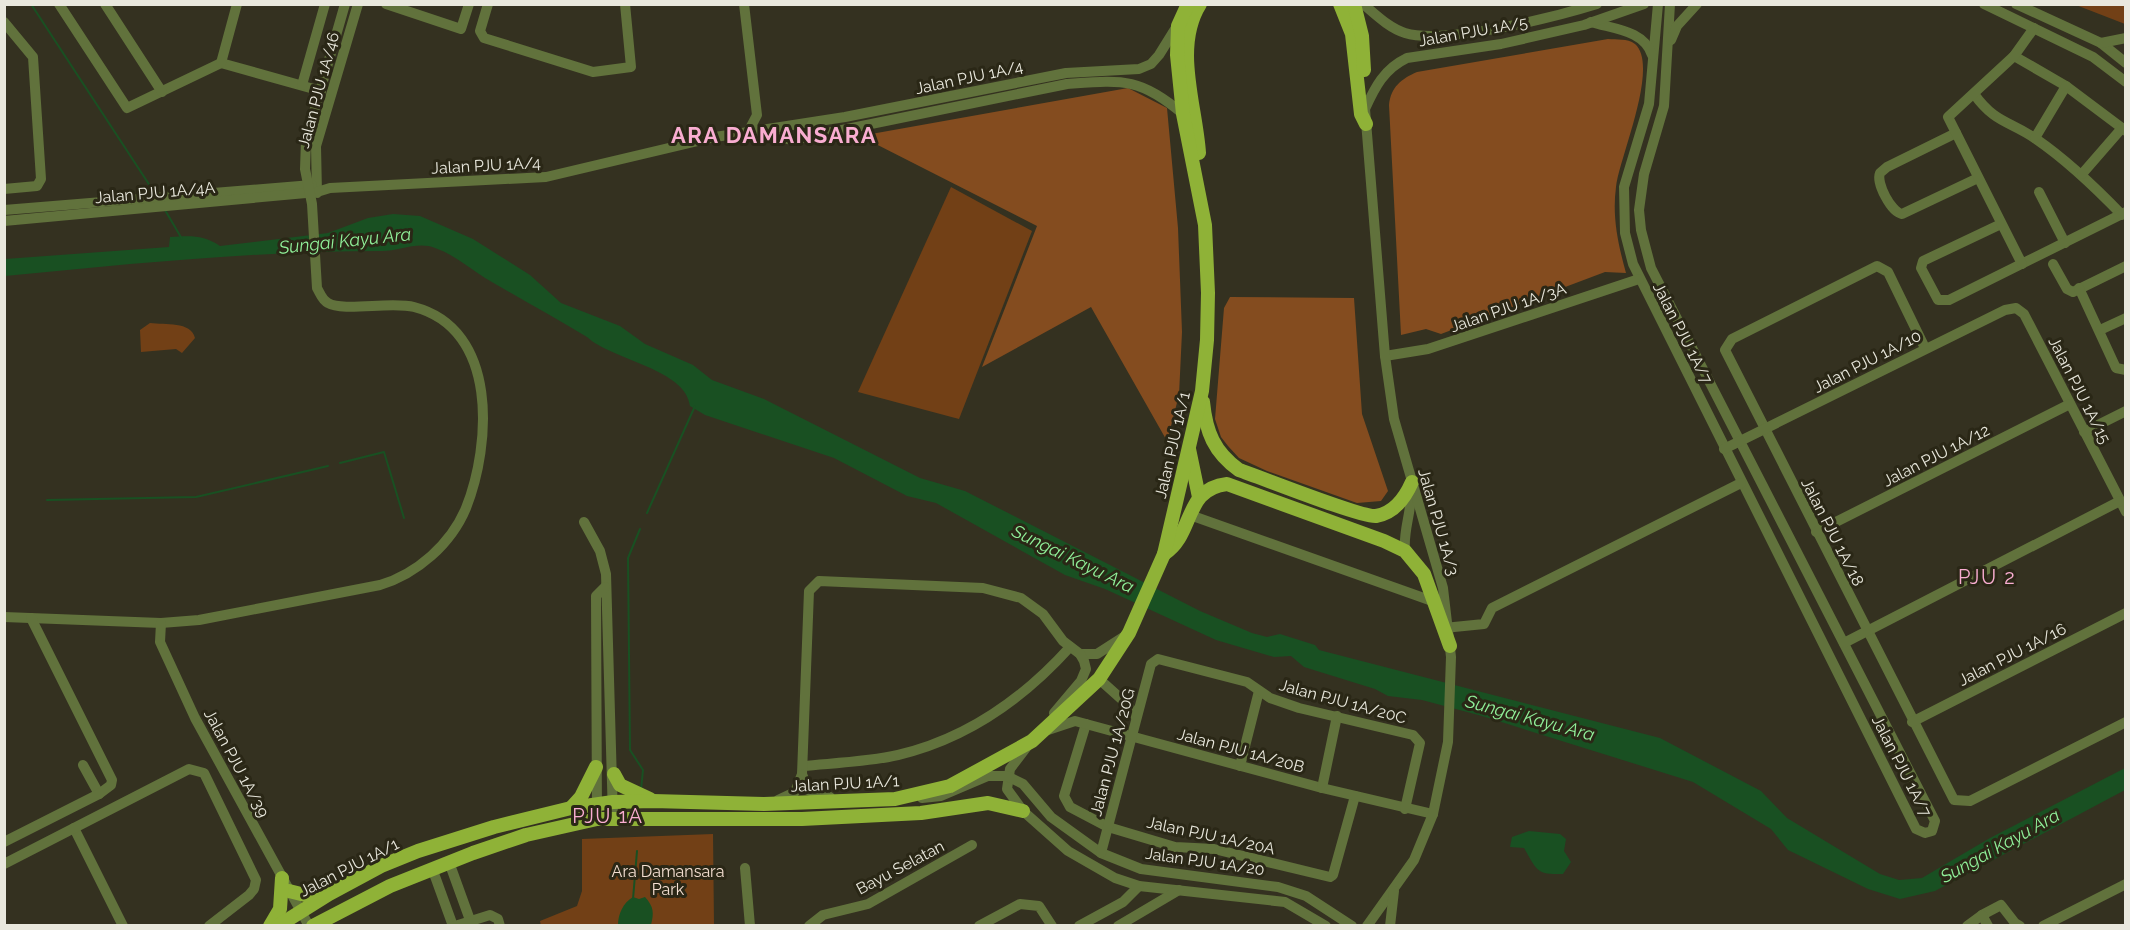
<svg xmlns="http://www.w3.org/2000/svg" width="2130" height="930" viewBox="0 0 2130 930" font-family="Raleway,sans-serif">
  <rect width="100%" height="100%" fill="#343120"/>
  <!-- green -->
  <g fill="#724016">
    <polygon points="2076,5 2125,5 2125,24"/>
    <polygon points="951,187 1032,231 959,419 858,392"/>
    <path d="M150,323C165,325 191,321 195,338L182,353L176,349L141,352L140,330Z"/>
    <polygon points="713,834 714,925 541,926 540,921 577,906 582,891 582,839"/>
  </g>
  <!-- forest -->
  <g fill="#844c1f">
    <path d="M1608,39C1617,40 1627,38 1635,44C1660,66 1619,158 1616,187C1612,217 1618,244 1626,273L1605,272L1441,334L1426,329L1401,335L1389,105C1391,87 1401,79 1417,72Z"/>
    <polygon points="1128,88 1167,108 1178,228 1182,332 1179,395 1167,441 1091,307 982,367 1037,226 860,136"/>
    <polygon points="1230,297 1354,298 1362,414 1388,491 1381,501 1357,503 1267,471 1239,458 1228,446 1221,437 1215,419 1224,308"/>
  </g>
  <!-- water -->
  <g fill="#195022">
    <path d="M393,214L420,216L473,239L530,275L561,303L620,326L645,344L693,365L712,380L764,399L920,478L965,491L1200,611L1252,633L1267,637L1280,634L1315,645L1319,650L1660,738L1761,791L1787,818L1880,874L1899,880L1922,878L1990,838L2125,768V790L1935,891L1900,899L1868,889L1788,850L1771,829L1693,782L1482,716L1422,700L1388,696L1375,689L1304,667L1291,656L1274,657L1216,640L1105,589L1065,575L936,503L907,496L834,458L705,415L690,406C686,369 612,360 587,337C554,317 519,298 485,278C468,267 453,254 435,248C418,241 400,251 382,251C256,251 130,264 5,276V259L169,247L170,237C189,236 203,234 220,246L328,233L368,218Z"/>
    <path d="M1529,831L1560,834L1566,839L1564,851L1571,862L1563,874C1536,875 1537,870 1524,848L1510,847L1512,837Z"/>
    <path d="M633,897L639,899L645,897C654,907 654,913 651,925H618C618,914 623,903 633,897Z"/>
  </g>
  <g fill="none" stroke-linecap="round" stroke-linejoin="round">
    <!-- stream -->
    <g stroke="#195022" stroke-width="2">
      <polyline points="31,4 156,195"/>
      <polyline points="165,210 182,239"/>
      <polyline points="340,463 384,452 404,518"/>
      <polyline points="47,500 196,497 328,466"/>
      <polyline points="647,513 695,406"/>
      <polyline points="640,529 628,558 630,750 643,770 641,790"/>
      <polyline points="633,899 637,851"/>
    </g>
    <!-- minor -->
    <g stroke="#61723c" stroke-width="10">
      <polyline points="59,4 127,108 221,63 321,91"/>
      <polyline points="105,4 162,92"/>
      <polyline points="386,4 461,29 469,4"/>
      <polyline points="488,4 480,31 484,38 593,72 631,67 625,4"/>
      <polyline points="744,4 757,115 748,132"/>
      <path d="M1363,4C1376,15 1389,28 1405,33C1444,45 1555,17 1597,4"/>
      <polyline points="1658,4 1649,104 1624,187 1625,233 1633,264 1916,829 1925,833 1932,831 1935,821 1651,268 1641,230 1639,210 1644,174 1664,106 1670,4"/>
      <polyline points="1984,4 2093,57 2126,82"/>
      <polyline points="2016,4 2101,43 2126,63"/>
      <polyline points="4,22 33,57 41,179 37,186 4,189"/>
      <path d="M1591,22C1613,29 1644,30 1652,55"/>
      <polyline points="1671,40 1677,26 1697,4"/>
      <polyline points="2101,43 2126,38"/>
      <polyline points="2014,56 2066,86 2126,131"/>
      <polyline points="221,63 237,4"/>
      <polyline points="302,85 325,4"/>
      <path d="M1974,94C1996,124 2008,120 2036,139C2068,161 2095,187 2122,215"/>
      <path d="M754,133L793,140L1067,84C1122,80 1140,77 1183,114"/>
      <path d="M1956,133L1887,167L1880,173C1876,183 1891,212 1902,214L1978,178"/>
      <polyline points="2035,138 2066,86"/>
      <polyline points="2082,174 2122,128"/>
      <polyline points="2039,192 2065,243"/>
      <polyline points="317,193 316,146 358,4"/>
      <polyline points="4,210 312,185"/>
      <polyline points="4,221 317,192 330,188 546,177 715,137 845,117 1066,73 1139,69 1151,64 1159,55 1177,26"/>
      <polyline points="2001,224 1923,261 1921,268 1938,300 1949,300 2126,212"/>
      <polyline points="2022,264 1948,117 2014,56 2034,28"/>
      <polyline points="2053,264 2067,289 2073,292 2126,266"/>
      <polyline points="2079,288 2116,368 2126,370"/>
      <polyline points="2100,330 2126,318"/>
      <polyline points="1925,348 1888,272 1877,266 1732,339 1725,350 1954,800 1970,801 2126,722"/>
      <polyline points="1385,356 1428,349 1639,279"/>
      <polyline points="2084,432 2126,411"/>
      <polyline points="1724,449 2005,310 2016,308 2024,314 2126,512"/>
      <polyline points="1190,515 1435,602"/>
      <polyline points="584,522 600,551 606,574 613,818"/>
      <polyline points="1816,532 2070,404"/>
      <path d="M1405,551C1403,531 1411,514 1411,494"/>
      <path d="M4,617L161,623L199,620L380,585C417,574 451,544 466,508C491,445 499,329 414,307C392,301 343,312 328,303C322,300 320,293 317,288L312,204L305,169L306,140L345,4"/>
      <polyline points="161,623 160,642 195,718 309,926"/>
      <polyline points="1444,628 1484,624 1492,608 1741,483"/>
      <polyline points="1844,643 2120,501"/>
      <polyline points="1080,654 1097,654 1125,636"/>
      <polyline points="1099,679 1128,705 1136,717"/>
      <polyline points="1912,722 2126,613"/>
      <polyline points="1086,724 1064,796 1070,807 1108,827 1175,847 1214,849 1330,877 1333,875 1355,796"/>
      <polyline points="1048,730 1075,721 1322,788 1433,814"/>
      <polyline points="1029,744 1010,769 1007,789 1023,811 1068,851 1115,878 1139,886 1285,902 1326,926"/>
      <polyline points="83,765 99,794"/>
      <path d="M803,766C834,763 867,762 898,755C966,739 1024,698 1070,647"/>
      <polyline points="1240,766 1259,691"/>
      <polyline points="1322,788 1337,716"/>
      <polyline points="830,797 808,790 802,774 809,591 819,581 983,588 1021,598 1043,614 1063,641 1080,654 1084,661 1086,669 1081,681 1054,713"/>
      <polyline points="922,798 941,796 988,776 1007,776 1023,784 1051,817 1101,853 1141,869 1278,887 1306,896 1352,926"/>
      <polyline points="778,800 795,792 802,774"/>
      <polyline points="597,819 596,596 605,587"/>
      <polyline points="74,828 123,926"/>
      <polyline points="4,842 99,794 111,785 112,780 31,618"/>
      <polyline points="1101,853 1151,664 1158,659 1247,682 1270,698 1299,708 1413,735 1420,743 1405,809"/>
      <polyline points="449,862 470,920"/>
      <polyline points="4,864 189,769 204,773 256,880 254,889 249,895 209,926"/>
      <polyline points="432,868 453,926"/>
      <polyline points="745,868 750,926"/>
      <polyline points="1982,915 2001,905 2015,923 2020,926"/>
      <polyline points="455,926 490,915 498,919 500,926"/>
      <polyline points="809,926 823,915 868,904 972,845"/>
      <polyline points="979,926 1020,904 1039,906 1052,926"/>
      <polyline points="1079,926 1123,902 1139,886"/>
      <polyline points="1118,926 1179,890"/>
      <path d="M1367,926L1414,860L1433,814L1448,742L1451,657L1443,588L1394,419L1385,356L1365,109C1375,87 1384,69 1407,58L1501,44L1584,25L1644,4"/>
      <polyline points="1390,926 1394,891"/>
      <polyline points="1967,926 1982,915 1988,926"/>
      <polyline points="2043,926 2126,884"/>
    </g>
    <!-- major -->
    <g stroke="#8fb237" stroke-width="14">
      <polyline points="1340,4 1352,34 1361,114 1366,124"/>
      <polyline points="1354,4 1362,36 1364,70"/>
      <path d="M1199,153C1196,106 1173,47 1200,4"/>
      <path d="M1203,402C1206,432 1214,452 1239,470C1260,477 1362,518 1376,516C1394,513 1405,498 1412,482"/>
      <polyline points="1189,449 1199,497"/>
      <path d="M1164,554C1195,534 1183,489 1227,484L1384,541L1405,551L1424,574L1450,646"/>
      <polyline points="614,774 620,785 650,799"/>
      <polyline points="571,808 581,797 596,767"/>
      <polyline points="289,891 309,896 327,894"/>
      <polyline points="270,926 280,909 282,878"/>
      <polyline points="278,926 329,894 381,866 418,851 494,827 571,808 613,802 653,801 764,804 895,799 950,786 1032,741 1099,679 1129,633 1164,554 1202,391 1207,340 1208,293 1205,225 1183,114 1177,55 1178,26 1188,4"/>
      <polyline points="313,926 390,886 473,853 526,835 597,819 802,819 921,813 988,803 1023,811"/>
    </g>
  </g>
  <g text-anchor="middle" stroke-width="6" stroke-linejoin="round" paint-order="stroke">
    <!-- street labels -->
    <g font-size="16" fill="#e9e8dd" stroke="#2a2716">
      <text transform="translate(1473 31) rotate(-10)" y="6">Jalan PJU 1A/5</text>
      <text transform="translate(969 77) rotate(-12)" y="6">Jalan PJU 1A/4</text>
      <text transform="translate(318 90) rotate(-75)" y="6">Jalan PJU 1A/46</text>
      <text transform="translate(486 165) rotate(-3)" y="6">Jalan PJU 1A/4</text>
      <text transform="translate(155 192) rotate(-5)" y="6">Jalan PJU 1A/4A</text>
      <text transform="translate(1508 307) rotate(-19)" y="6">Jalan PJU 1A/3A</text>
      <text transform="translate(1683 333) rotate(63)" y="6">Jalan PJU 1A/7</text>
      <text transform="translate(1867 361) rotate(-27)" y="6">Jalan PJU 1A/10</text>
      <text transform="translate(2080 390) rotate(63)" y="6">Jalan PJU 1A/15</text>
      <text transform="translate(1172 445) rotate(-77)" y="6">Jalan PJU 1A/1</text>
      <text transform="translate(1936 455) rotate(-27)" y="6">Jalan PJU 1A/12</text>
      <text transform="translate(1439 522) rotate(74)" y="6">Jalan PJU 1A/3</text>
      <text transform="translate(1833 532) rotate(63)" y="6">Jalan PJU 1A/18</text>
      <text transform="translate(2012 654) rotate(-27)" y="6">Jalan PJU 1A/16</text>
      <text transform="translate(1343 701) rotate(15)" y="6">Jalan PJU 1A/20C</text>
      <text transform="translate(1241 750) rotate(15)" y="6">Jalan PJU 1A/20B</text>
      <text transform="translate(1112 752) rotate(-75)" y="6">Jalan PJU 1A/20G</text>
      <text transform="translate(237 763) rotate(62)" y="6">Jalan PJU 1A/39</text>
      <text transform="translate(1902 766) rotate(63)" y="6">Jalan PJU 1A/7</text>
      <text transform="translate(845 783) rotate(-3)" y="6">Jalan PJU 1A/1</text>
      <text transform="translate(1211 835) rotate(12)" y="6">Jalan PJU 1A/20A</text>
      <text transform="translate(1205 861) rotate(8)" y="6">Jalan PJU 1A/20</text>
      <text transform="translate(349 867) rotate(-27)" y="6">Jalan PJU 1A/1</text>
      <text transform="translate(900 867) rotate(-28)" y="6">Bayu Selatan</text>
    </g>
    <!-- park labels -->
    <g font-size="16" fill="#f4dfd1" stroke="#2a2716">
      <text x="668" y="877">Ara Damansara<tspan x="668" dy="18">Park</tspan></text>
    </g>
    <!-- water labels -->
    <g font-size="18" font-style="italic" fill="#90f099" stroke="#2a2716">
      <text transform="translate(345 241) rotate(-6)" y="6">Sungai Kayu Ara</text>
      <text transform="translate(1073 559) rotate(26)" y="6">Sungai Kayu Ara</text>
      <text transform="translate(1530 718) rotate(15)" y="6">Sungai Kayu Ara</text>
      <text transform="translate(2000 846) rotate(-29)" y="6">Sungai Kayu Ara</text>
    </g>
    <!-- quarter labels -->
    <g font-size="20" letter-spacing="1.5" fill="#f9add1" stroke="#2a2716">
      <text x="1987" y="584">PJU 2</text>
      <text x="608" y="823">PJU 1A</text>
    </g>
    <!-- district labels -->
    <g font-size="22" font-weight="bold" letter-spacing="1.5" fill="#f9add1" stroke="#2a2716">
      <text x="774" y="143">ARA DAMANSARA</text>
    </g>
  </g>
  <!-- border -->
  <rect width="2130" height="930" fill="none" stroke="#e9e8dd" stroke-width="12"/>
</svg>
